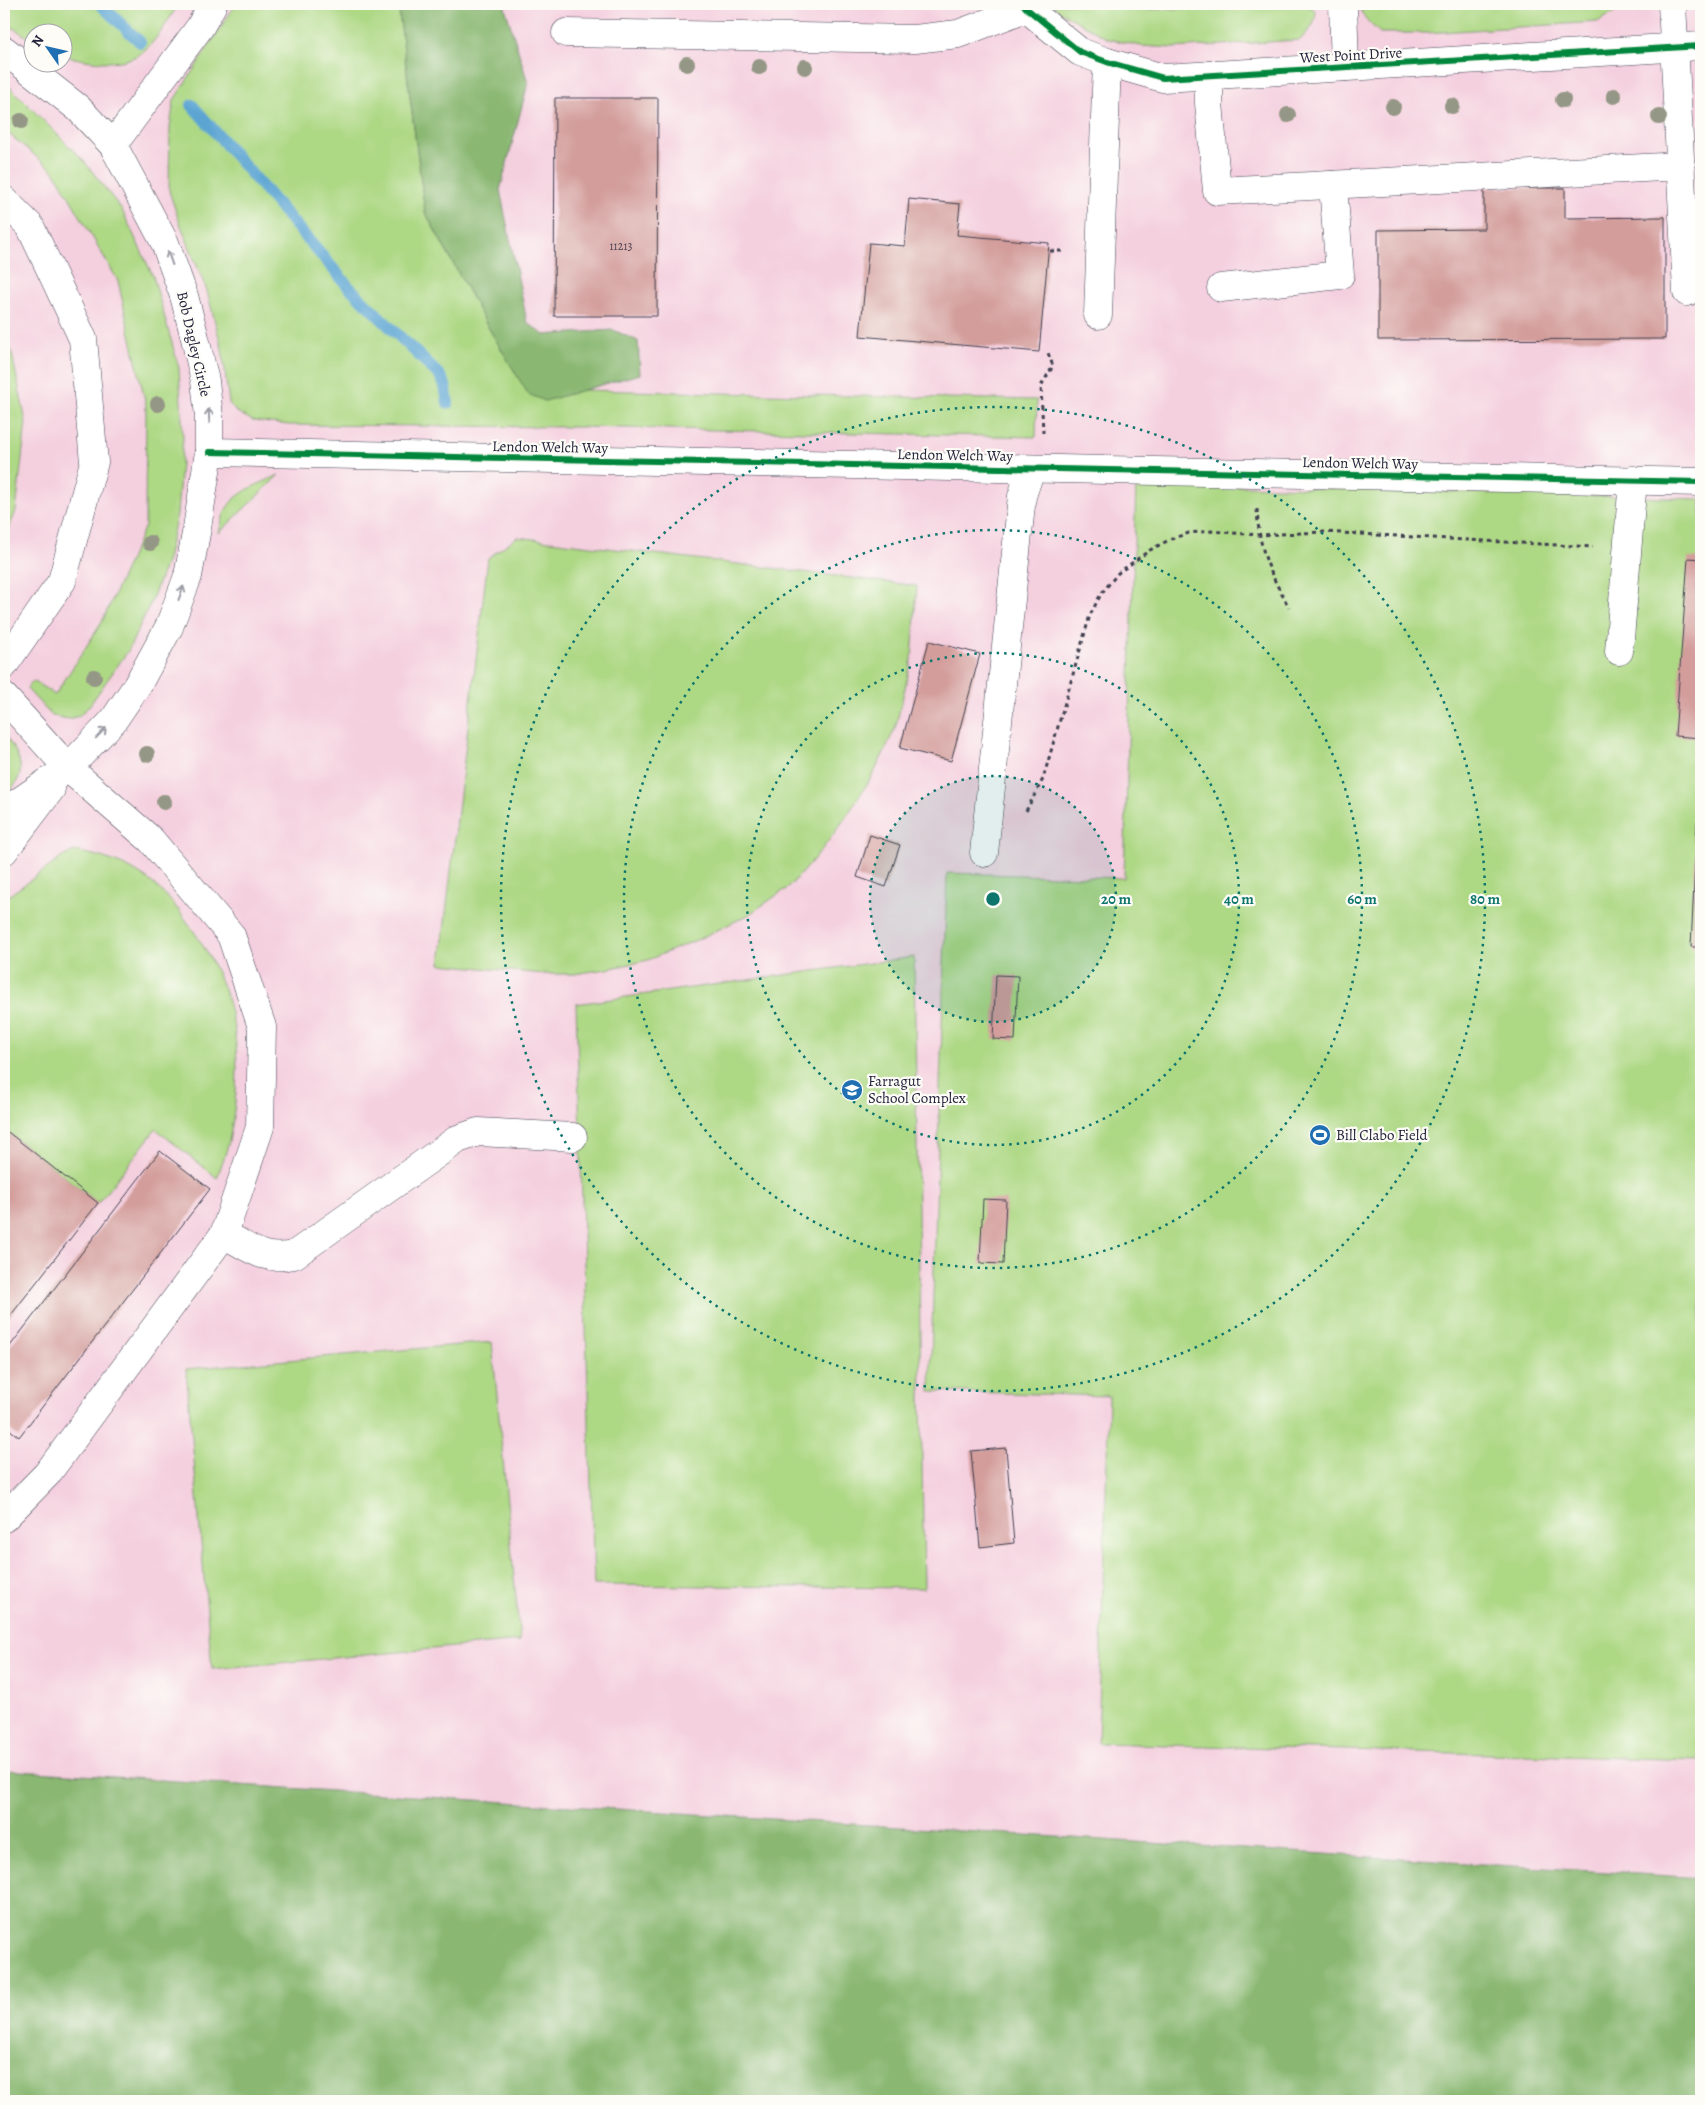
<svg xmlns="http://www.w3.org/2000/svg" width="1705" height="2105" viewBox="0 0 1705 2105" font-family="Alegreya,serif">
  <rect width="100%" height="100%" fill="#fdfcf7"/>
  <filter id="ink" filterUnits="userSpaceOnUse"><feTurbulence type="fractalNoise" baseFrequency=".02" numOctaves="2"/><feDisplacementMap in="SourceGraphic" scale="10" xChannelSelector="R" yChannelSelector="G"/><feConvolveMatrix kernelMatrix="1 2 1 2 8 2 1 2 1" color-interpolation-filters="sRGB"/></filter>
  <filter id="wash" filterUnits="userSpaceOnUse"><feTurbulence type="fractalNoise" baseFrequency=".0096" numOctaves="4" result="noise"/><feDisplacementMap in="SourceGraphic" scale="20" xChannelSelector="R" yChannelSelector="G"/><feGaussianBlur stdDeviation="1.12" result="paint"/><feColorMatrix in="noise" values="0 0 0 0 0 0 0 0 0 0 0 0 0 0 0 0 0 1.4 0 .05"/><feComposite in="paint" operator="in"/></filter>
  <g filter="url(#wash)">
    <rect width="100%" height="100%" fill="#efe3c6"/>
    <!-- built -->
    <path fill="#f4cfde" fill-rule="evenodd" d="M4,4H1701V1878L4,1770ZM32,32H62V62H32Z"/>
    <!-- green -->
    <g fill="#add884" stroke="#687d60">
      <path d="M4,4H179C167,21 156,44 138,55C118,67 84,61 63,55L62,32H32V40L4,22Z"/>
      <polygon points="236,4 398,4 425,212 488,327 529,394 582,390 1037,400 1036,437 579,427 289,425 253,421 235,411 229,403 222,349 207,291 179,221 169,191 170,127 174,100"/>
      <path d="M1052,4H1128L1141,10L1299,4L1311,7L1316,11C1316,25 1309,30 1300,40L1172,48L1141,46L1108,39L1059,11Z"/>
      <path d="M1361,4H1624L1614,13L1597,22L1426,33H1380C1372,25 1359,16 1361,4Z"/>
      <polygon points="4,81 84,161 122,210 153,276 179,368 183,438 177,514 167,560 151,602 128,651 89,706 79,716 69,719 52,716 27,689 29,684 34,681 55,695 102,622 145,526 146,405 118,281 54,171 4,130"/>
      <polygon points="4,338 12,354 26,422 16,511 4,541"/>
      <path d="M279,475L219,533C221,526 222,517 226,510C234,492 262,483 279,475Z"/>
      <polygon points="1136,483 1701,499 1701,1760 1098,1743 1109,1396 930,1391 947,873 1124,878"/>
      <polygon points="517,537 917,586 912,659 895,729 874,773 846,817 821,851 789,887 748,915 699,939 648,960 607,969 574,974 543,974 440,964 488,558"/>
      <path d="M4,735C22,757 29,776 4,796Z"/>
      <path d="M74,851C133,861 162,883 195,933C206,950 216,968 223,987C242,1034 239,1093 229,1141C226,1154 221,1166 217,1178L156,1129L98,1203L4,1129V899L64,856Z"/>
      <polygon points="914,957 924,1588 594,1585 576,1004"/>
      <polygon points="492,1342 520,1641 212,1669 186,1369"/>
    </g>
    <!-- forest -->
    <g fill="#8ab872" stroke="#566d56">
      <polygon points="398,4 504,4 528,83 500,190 527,322 544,335 613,330 638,341 640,374 545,401 528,394 488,327 425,212"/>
      <polygon points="4,1770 1701,1878 1701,2101 4,2101"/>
    </g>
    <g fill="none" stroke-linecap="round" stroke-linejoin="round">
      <!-- stream -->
      <g stroke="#5ca5d3" stroke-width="12">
        <polyline points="100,4 140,42"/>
        <polyline points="192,105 348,286 440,376 445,385 448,403"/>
      </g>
    </g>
    <g id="blocks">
      <!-- building -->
      <g fill="#d39d9b">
        <polygon points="555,98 658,98 657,316 554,316"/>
        <polygon points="1484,188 1565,188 1565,218 1665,217 1665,339 1378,340 1378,230 1484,229"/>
        <polygon points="909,199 960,204 957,235 1049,243 1039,352 860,336 869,243 905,246"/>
        <polygon points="1688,558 1701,559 1701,738 1675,736"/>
        <polygon points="929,641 980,654 951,761 900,748"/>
        <polygon points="1697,821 1701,821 1701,947 1691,947"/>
        <polygon points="870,835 900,845 886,887 857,877"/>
        <polygon points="996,975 1018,976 1015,1040 993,1039"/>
        <polygon points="4,1129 98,1203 4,1324"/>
        <polygon points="160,1151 210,1189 19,1437 4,1425 4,1354"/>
        <polygon points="983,1199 1006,1200 1003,1264 980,1263"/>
        <polygon points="1006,1448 1014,1543 980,1547 971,1451"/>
      </g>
    </g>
  </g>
  <g filter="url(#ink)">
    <use href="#blocks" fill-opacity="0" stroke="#413f50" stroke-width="1"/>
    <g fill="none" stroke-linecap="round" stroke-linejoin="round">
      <!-- minor casing -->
      <g stroke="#413f50" stroke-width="29">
        <g id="minor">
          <polyline points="1023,4 1026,8 1080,52 1107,62 1163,78 1701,46"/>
          <polyline points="1343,4 1345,67"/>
          <polyline points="1672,4 1687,292"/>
          <polyline points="566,33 915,39 958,34 1026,8"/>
          <polyline points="4,50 78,108 113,145 165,243 184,296 195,338 205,381 209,416 209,452 197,528 188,576 169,627 138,684 113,721 68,768 4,812"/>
          <polyline points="1209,75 1209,103 1217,191 1681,166"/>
          <polyline points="113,145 200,27 213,4"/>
          <polyline points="4,200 30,226 83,339 94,462 62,581 4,665"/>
          <polyline points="1221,288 1340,275 1333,185"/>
          <polyline points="1098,315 1107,62"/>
          <polyline points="209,452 1701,482"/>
          <polyline points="1619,651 1633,480"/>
          <polyline points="4,697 68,768 151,840 231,935 262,1027 260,1127 224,1234 47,1474 4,1518"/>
          <polyline points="4,851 51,789"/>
          <polyline points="984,853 1022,496 1031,469"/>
          <path d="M224,1234C251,1249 262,1261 294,1255L458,1139L478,1132L573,1137"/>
        </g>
      </g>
      <!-- path -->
      <g stroke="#413f50" stroke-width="3" stroke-dasharray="4 4" stroke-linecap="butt">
        <polyline points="1050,251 1064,251"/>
        <polyline points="1043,433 1041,386 1053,366 1048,353"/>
        <path d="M1257,509C1259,550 1269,572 1289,607"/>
        <polyline points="1026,811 1043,779 1090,615 1101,594 1118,573 1150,550 1171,539 1189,533 1211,531 1258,535 1324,532 1593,547"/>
      </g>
      <!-- minor -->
      <use href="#minor" stroke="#fff" stroke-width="28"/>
      <!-- cycleway casing -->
      <g stroke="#fdfcf7" stroke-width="9">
        <g id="cycleway">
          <polyline points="1023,4 1026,8 1080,52 1107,62 1163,78 1701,46"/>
          <polyline points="209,452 1701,482"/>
        </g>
      </g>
      <!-- cycleway -->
      <use href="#cycleway" stroke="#00873e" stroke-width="6"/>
    </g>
    <!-- trees -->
    <g fill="#959786">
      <circle cx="687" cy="64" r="8"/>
      <circle cx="759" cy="67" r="8"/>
      <circle cx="805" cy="67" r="8"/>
      <circle cx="1614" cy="96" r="8"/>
      <circle cx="1563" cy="100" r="8"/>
      <circle cx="1452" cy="106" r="8"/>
      <circle cx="1393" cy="107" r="8"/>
      <circle cx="1288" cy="115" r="8"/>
      <circle cx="1659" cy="117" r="8"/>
      <circle cx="21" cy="121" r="8"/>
      <circle cx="158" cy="404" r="8"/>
      <circle cx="150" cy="543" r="8"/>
      <circle cx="94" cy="677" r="8"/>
      <circle cx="147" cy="754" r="8"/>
      <circle cx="164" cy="802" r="8"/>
    </g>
    <!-- one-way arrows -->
    <defs><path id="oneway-shaft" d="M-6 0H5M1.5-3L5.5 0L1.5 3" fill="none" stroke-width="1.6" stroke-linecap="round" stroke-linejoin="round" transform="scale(1.25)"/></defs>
    <g stroke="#9c9ca7">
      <use href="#oneway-shaft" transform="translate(170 258) rotate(-109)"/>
      <use href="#oneway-shaft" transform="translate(209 416) rotate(-93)"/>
      <use href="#oneway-shaft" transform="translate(181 593) rotate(-70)"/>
      <use href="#oneway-shaft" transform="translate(101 733) rotate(-46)"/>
    </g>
  </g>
  <!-- distance rings -->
  <circle cx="993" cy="899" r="123" fill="#0f766e" fill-opacity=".12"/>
  <g fill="none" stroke="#0f766e" stroke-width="2.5" stroke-dasharray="2.5 5">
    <circle cx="993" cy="899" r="123"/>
    <circle cx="993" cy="899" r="246"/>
    <circle cx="993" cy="899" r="369"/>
    <circle cx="993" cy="899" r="492"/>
  </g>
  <!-- icons -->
  <defs>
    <g id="school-disc" transform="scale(1.125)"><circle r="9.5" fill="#1f6fb2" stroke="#fdfcf7"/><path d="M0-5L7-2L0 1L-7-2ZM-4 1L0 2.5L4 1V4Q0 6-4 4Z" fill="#fff"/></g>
    <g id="stadium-disc" transform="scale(1.125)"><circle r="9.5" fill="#1f6fb2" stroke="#fdfcf7"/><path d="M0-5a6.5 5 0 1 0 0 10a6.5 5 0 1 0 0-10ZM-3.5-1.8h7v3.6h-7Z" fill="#fff"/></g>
  </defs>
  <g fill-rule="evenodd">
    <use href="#school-disc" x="852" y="1090"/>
    <use href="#stadium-disc" x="1320" y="1135"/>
  </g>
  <g text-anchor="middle" stroke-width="4.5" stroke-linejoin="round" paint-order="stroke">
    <!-- number labels -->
    <g font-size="12" fill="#4e4153">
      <text x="621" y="250">11213</text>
    </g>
    <!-- street labels -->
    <g font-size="15" fill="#22223b" stroke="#fdfcf7">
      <text transform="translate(1351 55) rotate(-3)" y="5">West Point Drive</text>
      <text transform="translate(194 344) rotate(77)" y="5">Bob Dagley Circle</text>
      <text transform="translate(550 447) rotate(1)" y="5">Lendon Welch Way</text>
      <text transform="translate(955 455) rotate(1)" y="5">Lendon Welch Way</text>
      <text transform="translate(1360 463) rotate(1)" y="5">Lendon Welch Way</text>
    </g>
    <!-- poi labels -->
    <g font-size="15" fill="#22223b" stroke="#fdfcf7" text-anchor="start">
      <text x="868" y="1086">Farragut<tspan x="868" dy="17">School Complex</tspan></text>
      <text x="1336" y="1140">Bill Clabo Field</text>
    </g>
  </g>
  <circle cx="993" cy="899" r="8" fill="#0f766e" stroke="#fdfcf7" stroke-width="2.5"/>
  <g font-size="15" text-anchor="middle" font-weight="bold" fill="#0f766e" stroke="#fdfcf7" stroke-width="4.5" stroke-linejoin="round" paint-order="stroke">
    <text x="1116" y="904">20 m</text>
    <text x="1239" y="904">40 m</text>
    <text x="1362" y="904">60 m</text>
    <text x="1485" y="904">80 m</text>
  </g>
  <!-- margin -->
  <rect width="1705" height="2105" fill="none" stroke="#fdfcf7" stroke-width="20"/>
  <!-- north arrow -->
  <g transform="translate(48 48) rotate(304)"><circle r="24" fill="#fdfcf7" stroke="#a5a5ac"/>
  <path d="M0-4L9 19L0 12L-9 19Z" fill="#1f6fb2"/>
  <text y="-8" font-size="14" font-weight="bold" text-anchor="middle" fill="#22223b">N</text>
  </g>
</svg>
